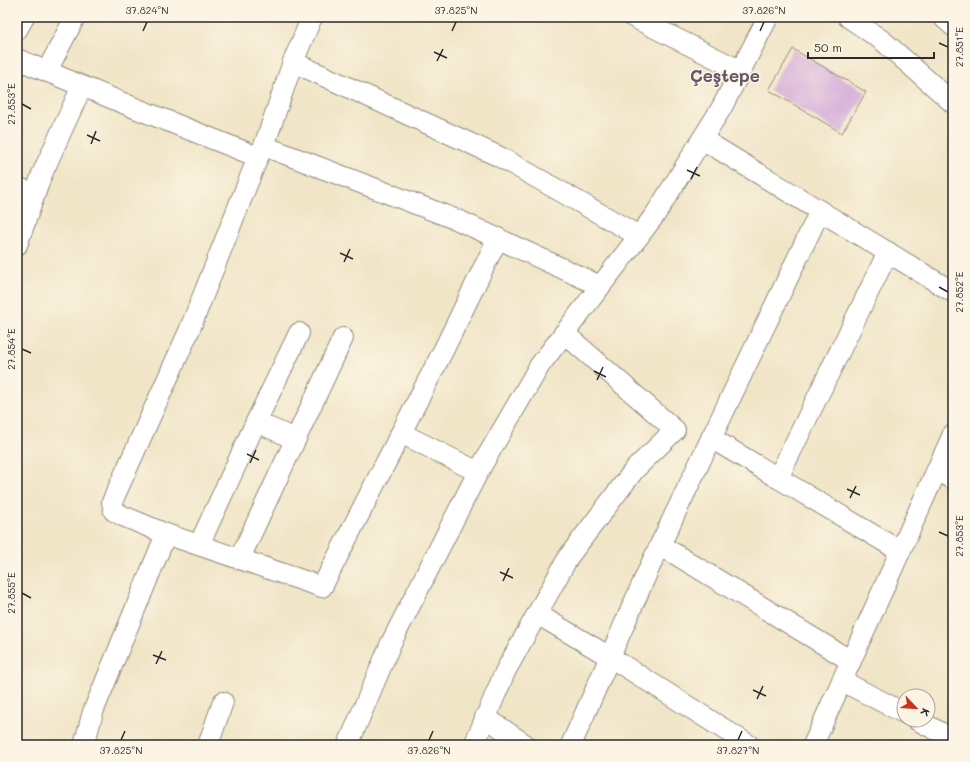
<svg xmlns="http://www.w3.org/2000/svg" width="970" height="762" viewBox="0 0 970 762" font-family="Mali,sans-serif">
  <rect width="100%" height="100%" fill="#fcf5e5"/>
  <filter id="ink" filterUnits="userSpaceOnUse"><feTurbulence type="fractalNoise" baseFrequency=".025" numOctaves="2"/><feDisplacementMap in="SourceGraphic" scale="8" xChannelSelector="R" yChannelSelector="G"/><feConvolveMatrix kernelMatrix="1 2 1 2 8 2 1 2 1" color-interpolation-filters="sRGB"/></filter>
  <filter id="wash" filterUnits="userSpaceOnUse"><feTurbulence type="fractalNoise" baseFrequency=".012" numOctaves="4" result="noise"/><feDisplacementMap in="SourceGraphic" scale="16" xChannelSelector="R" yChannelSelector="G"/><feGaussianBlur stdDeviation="0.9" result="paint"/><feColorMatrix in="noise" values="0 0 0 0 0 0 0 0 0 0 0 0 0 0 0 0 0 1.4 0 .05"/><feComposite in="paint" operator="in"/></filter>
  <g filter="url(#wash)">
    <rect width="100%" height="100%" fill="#f1e5c7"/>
    <g id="blocks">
      <!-- building -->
      <polygon fill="#d4aad8" points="793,49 866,92 842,133 769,90"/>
    </g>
  </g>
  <g filter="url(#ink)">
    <use href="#blocks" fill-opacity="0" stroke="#8e8879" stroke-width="1"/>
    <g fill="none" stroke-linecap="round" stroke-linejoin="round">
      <!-- minor casing -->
      <g stroke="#8e8879" stroke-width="22">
        <g id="minor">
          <polyline points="312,17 293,62 264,146 258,157 189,331 112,502 114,511 123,516 166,534 322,587 444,349 498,238"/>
          <polyline points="633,17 741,71"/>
          <polyline points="848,17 883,41 953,103"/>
          <polyline points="943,17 953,26"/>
          <polyline points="17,30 24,17"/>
          <polyline points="17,59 135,108 258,157"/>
          <polyline points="293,62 500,157 639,236"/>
          <polyline points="47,71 75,17"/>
          <polyline points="702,139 953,292"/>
          <polyline points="264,146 460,221 600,286"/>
          <polyline points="17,187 35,194"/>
          <polyline points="17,245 42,174 82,86"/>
          <polyline points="256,422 295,439"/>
          <polyline points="401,433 478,472"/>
          <polyline points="711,438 900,551"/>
          <polyline points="937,471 953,479"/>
          <polyline points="778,478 888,252"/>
          <polyline points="199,545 256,422 299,333"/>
          <polyline points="660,545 851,661"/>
          <polyline points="240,558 343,338"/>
          <polyline points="537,614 610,657 749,745"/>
          <polyline points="842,681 904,713"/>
          <polyline points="485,717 526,745"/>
          <polyline points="917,720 953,739"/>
          <polyline points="84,745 93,712 166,534"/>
          <polyline points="208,745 223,702"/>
          <polyline points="348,745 391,643 478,472 540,365 655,215 722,107 768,17"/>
          <polyline points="474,745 505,672 569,556 635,469 675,430 564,333"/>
          <polyline points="571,745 651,564 820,211"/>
          <polyline points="813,745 953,434"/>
        </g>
      </g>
      <!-- minor -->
      <use href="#minor" stroke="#fff" stroke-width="20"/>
    </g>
  </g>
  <!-- ticks -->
  <path fill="none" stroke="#2b2b2b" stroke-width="1.5" d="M143,31L147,22M452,31L456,22M760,31L764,22M939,43L948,47M434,52L447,58M437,61L443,49M22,104L31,109M87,135L100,141M91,144L96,131M687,170L700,176M691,179L697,167M340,253L353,259M344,262L350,249M939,287L948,292M22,349L31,353M594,371L606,377M597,380L603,367M247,454L259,460M250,463L256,450M847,489L860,495M850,498L856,486M939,532L948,536M500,572L513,578M503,581L509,568M22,593L31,598M153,655L166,660M156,664L162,651M753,690L766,696M757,699L763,686M121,740L125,731M429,740L433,731M738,740L742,731"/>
  <g text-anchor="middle" stroke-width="3" stroke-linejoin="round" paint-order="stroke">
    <!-- district labels -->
    <g font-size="17" font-weight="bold" fill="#665768" stroke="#fcf5e5">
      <text x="725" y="82">Çeştepe</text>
    </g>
  </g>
  <!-- margin -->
  <rect width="970" height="762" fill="none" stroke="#fcf5e5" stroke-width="44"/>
  <!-- north arrow -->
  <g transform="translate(916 708) rotate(115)"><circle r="19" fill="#fcf5e5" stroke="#a8a49b"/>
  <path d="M0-3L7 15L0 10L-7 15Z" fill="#c8321e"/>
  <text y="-6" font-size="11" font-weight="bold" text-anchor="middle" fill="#2b2b2b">K</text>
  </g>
  <!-- scale -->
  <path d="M808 52v6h126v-6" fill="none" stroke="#2b2b2b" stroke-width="2"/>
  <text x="814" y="52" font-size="12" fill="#2b2b2b" stroke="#fcf5e5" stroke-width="3" paint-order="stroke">50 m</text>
  <rect x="22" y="22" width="926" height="718" fill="none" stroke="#2b2b2b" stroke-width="1.5"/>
  <g font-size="10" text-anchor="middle" fill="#2b2b2b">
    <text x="147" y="14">37.824°N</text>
    <text x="456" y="14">37.825°N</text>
    <text x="764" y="14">37.826°N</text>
    <text transform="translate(959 47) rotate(-90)" y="4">27.851°E</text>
    <text transform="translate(11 104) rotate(-90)" y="4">27.853°E</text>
    <text transform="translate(959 292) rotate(-90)" y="4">27.852°E</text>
    <text transform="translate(11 349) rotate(-90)" y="4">27.854°E</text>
    <text transform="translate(959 536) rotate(-90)" y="4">27.853°E</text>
    <text transform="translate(11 593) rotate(-90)" y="4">27.855°E</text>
    <text x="121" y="754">37.825°N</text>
    <text x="429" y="754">37.826°N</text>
    <text x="738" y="754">37.827°N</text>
  </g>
</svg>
